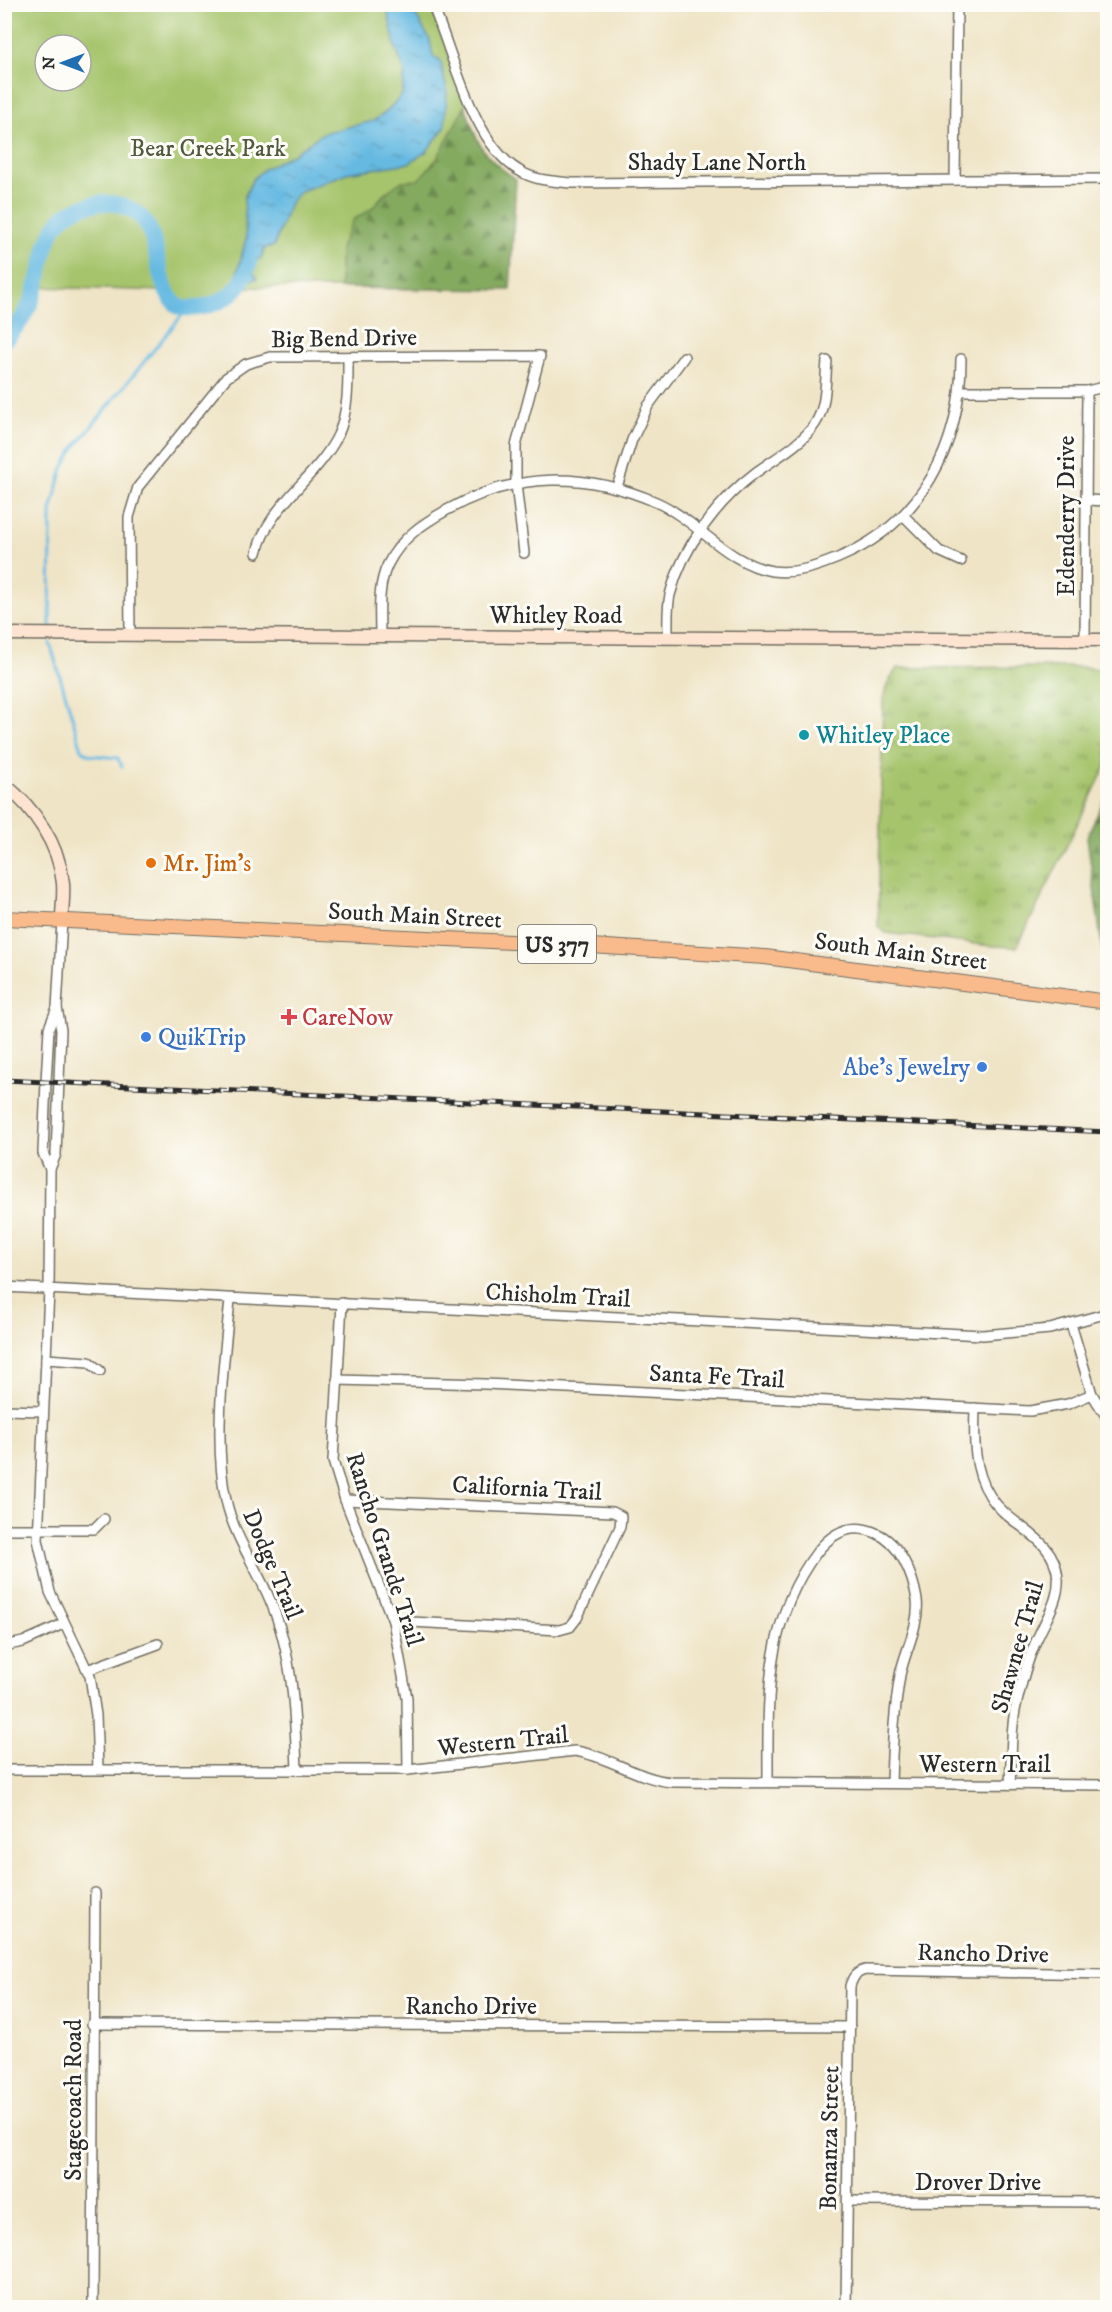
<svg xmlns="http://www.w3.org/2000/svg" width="1112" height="2312" viewBox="0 0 1112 2312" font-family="'IM FELL DW Pica',serif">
  <defs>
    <pattern id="grass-tufts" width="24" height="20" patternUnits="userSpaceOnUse" patternTransform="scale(1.5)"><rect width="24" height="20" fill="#a6c46c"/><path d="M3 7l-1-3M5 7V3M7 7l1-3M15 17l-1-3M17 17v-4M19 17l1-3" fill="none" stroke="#879f59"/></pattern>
    <pattern id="forest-firs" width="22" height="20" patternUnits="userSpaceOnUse" patternTransform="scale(1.5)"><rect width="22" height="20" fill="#84aa60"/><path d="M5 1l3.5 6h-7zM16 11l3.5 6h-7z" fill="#6c8b4f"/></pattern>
    <pattern id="water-ripples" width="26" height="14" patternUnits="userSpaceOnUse" patternTransform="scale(1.5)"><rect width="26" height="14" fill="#66bae2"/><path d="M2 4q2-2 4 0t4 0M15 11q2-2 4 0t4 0" fill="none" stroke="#5497b7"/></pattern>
  </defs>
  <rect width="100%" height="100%" fill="#fdfcf7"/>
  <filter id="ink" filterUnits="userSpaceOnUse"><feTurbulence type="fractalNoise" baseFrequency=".0167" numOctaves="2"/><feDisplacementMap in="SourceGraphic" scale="12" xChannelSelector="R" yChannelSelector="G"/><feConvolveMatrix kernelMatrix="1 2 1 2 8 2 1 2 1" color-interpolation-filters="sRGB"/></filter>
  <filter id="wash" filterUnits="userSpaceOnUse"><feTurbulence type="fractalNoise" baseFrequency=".008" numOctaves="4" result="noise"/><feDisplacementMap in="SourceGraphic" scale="24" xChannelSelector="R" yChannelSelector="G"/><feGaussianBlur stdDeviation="1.35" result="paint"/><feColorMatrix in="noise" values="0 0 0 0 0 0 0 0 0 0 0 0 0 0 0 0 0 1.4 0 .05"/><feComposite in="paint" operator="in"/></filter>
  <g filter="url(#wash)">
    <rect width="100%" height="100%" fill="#efe4c6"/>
    <!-- grass -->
    <polygon fill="url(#grass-tufts)" stroke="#68784c" stroke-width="1.5" points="1083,667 1107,670 1107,764 1017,947 991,946 886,933 878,927 883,699 887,685 897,668"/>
    <!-- forest -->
    <g fill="url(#forest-firs)" stroke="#586a46" stroke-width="1.5">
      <path d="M465,106C479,146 480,155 516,179L510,290L340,288V248L353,220L371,209L392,187L402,181L420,177L435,162Z"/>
      <polygon points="1107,793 1107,969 1105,969 1087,837"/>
    </g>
    <!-- green -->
    <path fill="#a6c46c" stroke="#68784c" stroke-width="1.5" fill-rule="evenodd" d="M5,5H432L468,100L437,159L418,180L402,181L385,193L371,209L353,220L340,248V288L239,287L217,302L187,309L179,307L164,291L37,287L16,328L5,340ZM45,45H81V81H45Z"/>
    <!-- water -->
    <polygon fill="url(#water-ripples)" stroke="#487286" stroke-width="1.5" points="383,5 410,5 430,40 433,56 440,60 447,90 445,127 427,151 409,163 347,173 299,192 290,203 274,246 265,248 261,258 256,260 253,271 257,279 250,280 248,284 236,277 246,239 244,198 253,179 264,169 293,154 323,133 373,121 386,112 402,95 405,72 395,46 388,12"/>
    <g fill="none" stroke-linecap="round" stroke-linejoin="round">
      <!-- stream -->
      <g stroke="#66bae2" stroke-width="3">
        <polyline points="50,627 51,511 63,468 75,447 187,309"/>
        <polyline points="50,643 82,750 90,755 118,758 122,767"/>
      </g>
      <!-- river -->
      <path stroke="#66bae2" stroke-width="16" d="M4,340C20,326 31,306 37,285C45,261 45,225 71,212C84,205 102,201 116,204C172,216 144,279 179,307C198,312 225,303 237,288C244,281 246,271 250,262"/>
    </g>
  </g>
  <g filter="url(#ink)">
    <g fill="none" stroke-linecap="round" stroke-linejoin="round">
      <!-- street casing -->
      <g stroke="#706c61" stroke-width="12">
        <g id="street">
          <path d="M432,4C453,52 472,142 518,170C535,181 553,181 572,183L1108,179"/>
          <polyline points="955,180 957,4"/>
          <polyline points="961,391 1087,391 1108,386"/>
          <polyline points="617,487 632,440 648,406 684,357"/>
          <polyline points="1086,500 1108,501"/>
          <polyline points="903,515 939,551 961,561"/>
          <path d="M257,553C267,506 318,477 338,435C349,410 348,383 348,357"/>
          <polyline points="130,634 129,517 138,487 226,378 246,364 270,357 540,356 516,446 516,484 524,553"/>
          <path d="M380,636C380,612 377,586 388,564C401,538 422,524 447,510C516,472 584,471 656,502C697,520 726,563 772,571C796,574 816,567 838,558C922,523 961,446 961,359"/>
          <path d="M668,636C668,623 667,608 670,595C682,548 717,502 755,473C774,459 802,444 815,424C827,406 825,382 827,361"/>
          <polyline points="1085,640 1087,391"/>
          <polyline points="62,920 57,1008 61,1030 56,1154 50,1169 49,1290 38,1540 50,1592 90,1676 96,1715 98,1769"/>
          <polyline points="50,1169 43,1153 46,1082 49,1028 57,1008"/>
          <polyline points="4,1287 983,1335 1050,1329 1108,1313"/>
          <path d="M230,1300C224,1360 213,1442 226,1500C234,1537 256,1566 270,1600C293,1654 295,1713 297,1770"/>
          <polyline points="342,1303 333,1461 345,1500 393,1621 407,1698 408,1770"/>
          <polyline points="1071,1324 1092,1394 1108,1419"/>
          <polyline points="46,1359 89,1362 100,1371"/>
          <polyline points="337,1380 485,1384 1030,1411 1068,1404 1092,1394"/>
          <path d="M975,1408C974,1439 973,1470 990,1496C1011,1529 1054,1535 1058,1578C1060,1601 1042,1625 1034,1646C1027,1662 1022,1681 1018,1698C1010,1725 1012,1756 1010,1784"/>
          <polyline points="4,1410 43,1411"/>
          <polyline points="345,1500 613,1512 621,1516 620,1527 577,1618 570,1627 559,1630 393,1621"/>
          <polyline points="4,1529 94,1529 104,1519"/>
          <polyline points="4,1646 23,1642 63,1624"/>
          <polyline points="87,1670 158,1644"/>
          <path d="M4,1770H408L575,1751C609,1756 637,1779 672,1782L1108,1785"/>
          <path d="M768,1782C768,1698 764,1622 817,1552C832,1533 851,1522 876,1533C900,1543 913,1575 917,1600C920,1624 905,1651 900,1675C894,1711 892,1747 891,1783"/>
          <polyline points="92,2024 850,2027"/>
          <polyline points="848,2201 1108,2202"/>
          <polyline points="93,2308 95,1893"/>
          <path d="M846,2308L850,1986C853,1977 855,1973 865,1970L1108,1974"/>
        </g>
      </g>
      <!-- secondary casing -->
      <g stroke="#706c61" stroke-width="15">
        <g id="secondary">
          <polyline points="4,634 1108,640"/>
          <path d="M4,784C34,808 59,844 63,883C64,895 62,908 62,920"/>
        </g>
      </g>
      <!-- primary casing -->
      <g stroke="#706c61" stroke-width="16">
        <polyline id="primary" points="4,918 575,945 765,957 1108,1002"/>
      </g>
      <!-- street -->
      <use href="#street" stroke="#fff" stroke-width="9"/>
      <!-- secondary -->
      <use href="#secondary" stroke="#fde4d1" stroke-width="12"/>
      <!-- primary -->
      <use href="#primary" stroke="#fabb8c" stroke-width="14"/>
      <!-- rail casing -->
      <g stroke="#2b2b2b" stroke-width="5">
        <polyline id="rail" points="4,1080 1108,1132"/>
      </g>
      <!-- rail -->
      <use href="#rail" stroke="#fdfcf7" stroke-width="3" stroke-dasharray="9" stroke-linecap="butt"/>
    </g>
  </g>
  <!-- markers -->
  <circle fill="#0f9aa8" stroke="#fdfcf7" stroke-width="2" cx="804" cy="735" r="6"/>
  <circle fill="#e8710a" stroke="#fdfcf7" stroke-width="2" cx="151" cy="863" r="6"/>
  <path fill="#e0444e" stroke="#fdfcf7" stroke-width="2" d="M286 1008h6v6h6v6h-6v6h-6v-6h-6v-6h6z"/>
  <g fill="#3f7fe0" stroke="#fdfcf7" stroke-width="2">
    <circle cx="146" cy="1037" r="6"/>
    <circle cx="982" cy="1067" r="6"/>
  </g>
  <g text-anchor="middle" stroke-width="6" stroke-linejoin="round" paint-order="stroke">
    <!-- shield labels -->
    <rect fill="#fdfcf7" stroke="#6a6a68" stroke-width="1.5" x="518" y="925" width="78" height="38" rx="4.5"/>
    <g font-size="22" font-weight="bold" fill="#2b2b2b">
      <text x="557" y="952">US 377</text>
    </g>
    <!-- park labels -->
    <g font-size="24" fill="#50593e" stroke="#fdfcf7">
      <text x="208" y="156">Bear Creek Park</text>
    </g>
    <!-- street labels -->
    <g font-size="24" fill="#2b2b2b" stroke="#fdfcf7">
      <text x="717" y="170">Shady Lane North</text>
      <text transform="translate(344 338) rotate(-1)" y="8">Big Bend Drive</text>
      <text transform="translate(1066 516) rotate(-90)" y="8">Edenderry Drive</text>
      <text x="556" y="623">Whitley Road</text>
      <text transform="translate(415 915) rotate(3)" y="8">South Main Street</text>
      <text transform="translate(901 951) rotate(7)" y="8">South Main Street</text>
      <text transform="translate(558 1295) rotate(3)" y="8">Chisholm Trail</text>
      <text transform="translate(717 1376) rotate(3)" y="8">Santa Fe Trail</text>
      <text transform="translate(527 1488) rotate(3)" y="8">California Trail</text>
      <text transform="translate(385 1549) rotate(72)" y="8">Rancho Grande Trail</text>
      <text transform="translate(273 1564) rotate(67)" y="8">Dodge Trail</text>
      <text transform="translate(1017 1647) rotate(-74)" y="8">Shawnee Trail</text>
      <text transform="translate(503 1741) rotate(-6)" y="8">Western Trail</text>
      <text x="985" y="1772">Western Trail</text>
      <text transform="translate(983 1953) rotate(1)" y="8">Rancho Drive</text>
      <text x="471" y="2014">Rancho Drive</text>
      <text transform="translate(73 2100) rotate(-90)" y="8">Stagecoach Road</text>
      <text transform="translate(829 2138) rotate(-89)" y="8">Bonanza Street</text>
      <text x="978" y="2190">Drover Drive</text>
    </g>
    <!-- culture labels -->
    <g font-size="24" fill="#0d838f" stroke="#fdfcf7" text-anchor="start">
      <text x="816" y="743">Whitley Place</text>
    </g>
    <!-- food labels -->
    <g font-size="24" fill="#c56008" stroke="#fdfcf7" text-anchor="start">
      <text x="163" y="871">Mr. Jim's</text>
    </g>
    <!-- health labels -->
    <g font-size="24" fill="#be3a42" stroke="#fdfcf7" text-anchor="start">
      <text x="302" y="1025">CareNow</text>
    </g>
    <!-- shop labels -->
    <g font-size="24" fill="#366cbe" stroke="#fdfcf7" text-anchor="start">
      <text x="158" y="1045">QuikTrip</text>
      <text x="970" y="1075" text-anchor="end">Abe's Jewelry</text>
    </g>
  </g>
  <!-- margin -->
  <rect width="1112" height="2312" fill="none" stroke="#fdfcf7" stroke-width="24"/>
  <!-- north arrow -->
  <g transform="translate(63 63) rotate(270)"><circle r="28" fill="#fdfcf7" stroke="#a9a8a5" stroke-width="1.5"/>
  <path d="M0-4.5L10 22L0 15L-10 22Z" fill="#1f6fb2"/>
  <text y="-9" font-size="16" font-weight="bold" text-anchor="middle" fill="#2b2b2b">N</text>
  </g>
</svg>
